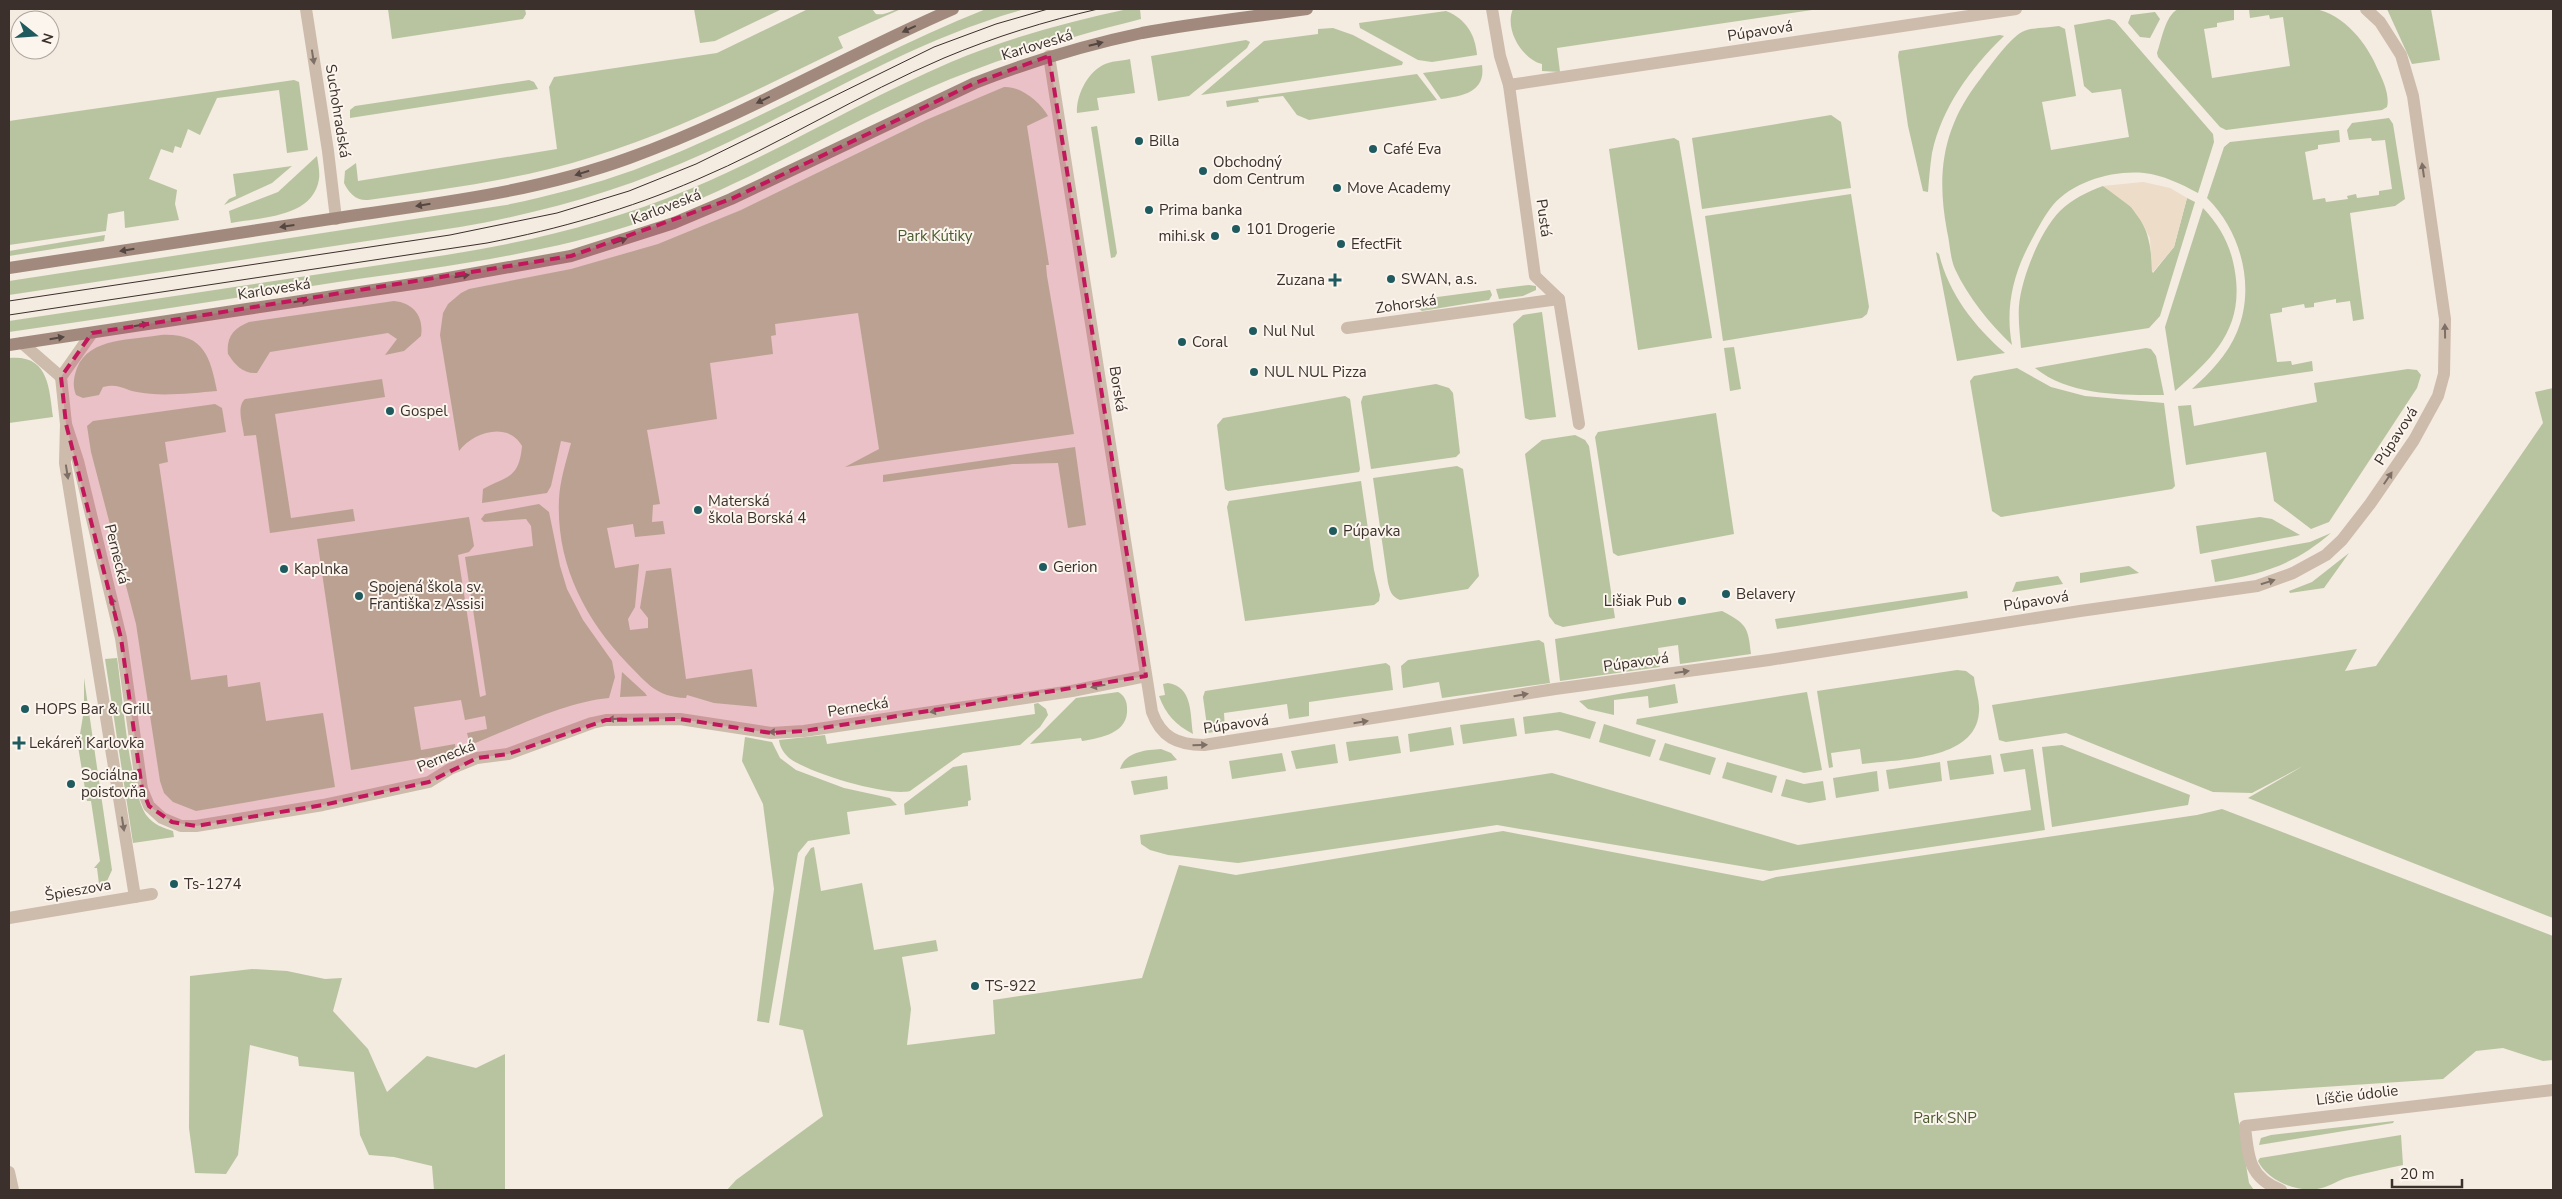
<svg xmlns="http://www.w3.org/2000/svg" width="2562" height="1199" viewBox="0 0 2562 1199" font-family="'Nunito Sans',sans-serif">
  <rect width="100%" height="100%" fill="#f4ebe1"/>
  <!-- green -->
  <g fill="#b8c4a0">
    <polygon points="388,9 525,9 526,14 523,19 392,39"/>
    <polygon points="694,9 782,9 715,41 700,43"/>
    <path d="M808,9H872L876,14C886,16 892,9 901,9L838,37L843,48C761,88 680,130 592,157C520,180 443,189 368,200C356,201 349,193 344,183L345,171L356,163L358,181L557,149L549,87L554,77L717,53Z"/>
    <path d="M986,9H1025C912,40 811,105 705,153C626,189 546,212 460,227L9,295V281L506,205C549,196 592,185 634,170C755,125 866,57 986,9Z"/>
    <path d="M1128,9H1140L1141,19C1066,38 998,58 927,89C830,131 741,188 641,222C543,255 440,267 338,282C228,299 119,316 9,332V321L446,255C533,241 608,223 690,189C779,152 862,100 951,62C1008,38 1067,22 1128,9Z"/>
    <path d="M1513,9H1819L1557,48L1560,72L1542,71V64C1522,59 1504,29 1513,9Z"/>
    <path d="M2178,9H2234V20L2217,23V27L2204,29L2212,78L2290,66L2283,17L2270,19L2269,15L2250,18L2249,9C2270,9 2293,6 2314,9C2344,13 2368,45 2378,70C2383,80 2390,96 2387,107L2382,110L2226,130L2220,127L2158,57L2157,53C2162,39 2165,16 2178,9Z"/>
    <polygon points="2387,9 2431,9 2440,60 2412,64"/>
    <path d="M1446,11C1466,19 1475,34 1477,55L1432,62L1418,60L1360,28L1359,23Z"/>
    <polygon points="2155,12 2160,19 2150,38 2140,37 2128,23 2131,15"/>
    <path d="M2109,19L2115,21L2213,134L2214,142L2198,193C2181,184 2163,175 2144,173C2113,170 2074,181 2053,205C2044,216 2037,230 2031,241C2013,274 2005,308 2012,345C1989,323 1968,297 1955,269C1950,258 1950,243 1947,231C1936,172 1943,126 1981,78C1989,67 2011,37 2022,32C2032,27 2048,28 2059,26L2065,29L2076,96L2042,102L2051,150L2129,137L2121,89L2092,93L2084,86L2074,25Z"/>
    <polygon points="1333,28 1353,35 1403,62 1402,65 1201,95 1264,41 1318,34 1318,29"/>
    <path d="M2000,35L2004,36C1970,69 1942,107 1932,153C1930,166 1929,179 1928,192L1923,191L1908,126L1898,56L1899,51Z"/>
    <polygon points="1246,40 1250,42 1247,48 1189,96 1158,101 1151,56"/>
    <path d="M1130,59L1135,93L1097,98L1099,110L1077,113C1076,96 1087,73 1103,65C1110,61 1122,61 1130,59Z"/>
    <path d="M1482,65C1486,92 1463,96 1441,99L1423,73Z"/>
    <polygon points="1417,74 1437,100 1309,120 1297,115 1283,96 1258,99 1259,102 1227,107 1226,101"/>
    <polygon points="294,80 299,82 308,150 287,153 279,90 217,98 200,135 188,129 181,148 175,146 173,153 161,149 149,179 177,190 175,204 179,220 125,228 124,211 108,214 106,231 9,245 9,121"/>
    <polygon points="529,80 534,82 538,89 350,118 350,110 355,106"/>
    <path d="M1004,87C1021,86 1040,102 1048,116L1027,126L1049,265H1046L1047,276L1074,434L845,467L879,449L858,313L775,324L776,335L771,336L773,354L710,363L717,419L647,430L660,504L653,505L652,522L663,521L665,534L635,537L633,524L607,528L615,568L639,564L635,607L628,619L630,630L648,628V618L640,608L646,571L671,568L686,679L752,669L757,707L714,703L687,695L686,698C656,697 647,683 627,663C584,618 556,563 559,499C560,480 566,462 571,443L561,441L551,486L547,493L482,503L483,489C507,476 519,479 522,446C508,421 473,432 459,451L440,335L443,313L448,304L461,293L469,289L571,269L658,244L741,210L926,120Z"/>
    <polygon points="1831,115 1841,122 1851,188 1702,209 1692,138"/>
    <path d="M2389,118L2393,124L2405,199L2395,206L2350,213L2364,319L2353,321L2350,301L2336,303V299L2314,303V307L2305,308L2304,304L2282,308V312L2270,314L2277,362L2291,361L2292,365L2312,361L2313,371L2192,389C2210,373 2228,354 2237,332C2256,287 2241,231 2207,198L2224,147L2230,142L2339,130L2340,142L2318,145V149L2305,152L2313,200L2325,198L2326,202L2348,199L2347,196L2356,194L2357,198L2379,195V191L2392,189L2385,140L2372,141L2371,138L2349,140L2347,130L2352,123Z"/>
    <polygon points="1097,126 1117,253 1115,257 1111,258 1091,127"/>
    <polygon points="1674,138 1679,141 1712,338 1638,350 1609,149"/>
    <path d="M317,156C318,163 320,172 319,179C313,218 261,217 231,223L229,211L278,192Z"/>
    <polygon points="292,166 272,183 224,205 229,199 236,196 233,174"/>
    <path d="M2103,186C2143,209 2150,229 2153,273L2174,247L2187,198L2195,202L2160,316L2149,328L2021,348C2020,335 2018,320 2019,306C2021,279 2040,231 2060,211C2072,199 2087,192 2103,186Z"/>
    <polygon points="1851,194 1869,307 1867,314 1862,318 1723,341 1705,216"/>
    <path d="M2203,208C2221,227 2231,246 2235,272C2244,328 2214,357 2175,391L2165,327Z"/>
    <polygon points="105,235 104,241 9,256 9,251"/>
    <path d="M1936,252L1939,254C1949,294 1974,326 2005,353L1957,361Z"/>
    <polygon points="1529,285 1536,286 1536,290 1523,296 1499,299 1496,289"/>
    <polygon points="1490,290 1492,295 1489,300 1422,311 1416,307 1415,300"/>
    <path d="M394,301C414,303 424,317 421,336L404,351L385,355L397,339L388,333L270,352L257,373C243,374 235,365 228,354C226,337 234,328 249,322Z"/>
    <polygon points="1542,312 1556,417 1530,420 1525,418 1513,324 1523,315"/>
    <path d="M161,335C203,333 210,355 217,391C193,393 160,397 137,392C122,389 119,383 103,387L99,395L83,398L76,395C72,385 74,377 77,368C89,337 134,340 161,335Z"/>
    <polygon points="1734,347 1741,389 1730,391 1724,348"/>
    <path d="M2146,348L2151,349L2156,356L2164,395C2120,395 2070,396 2035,368Z"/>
    <path d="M9,358C49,354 49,388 53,417L9,423Z"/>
    <polygon points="2017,368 2051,387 2085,396 2164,403 2175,486 2172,489 2001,517 1992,511 1970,381 1974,376"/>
    <polygon points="2408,369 2417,370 2421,375 2417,388 2329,522 2311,529 2274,501 2266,452 2186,465 2178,406 2191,405 2194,426 2317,402 2314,383"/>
    <path d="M382,379L385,397L275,414L291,518L353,509L355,521L270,533L256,435L244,436C243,425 236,407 245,399Z"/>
    <polygon points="1436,384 1449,388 1453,393 1460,453 1456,457 1371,469 1361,402 1363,396"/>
    <polygon points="2553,388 2553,918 2248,798 2303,766 2252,793 2213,792 2066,733 2006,742 1999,740 1992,705 2357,649 2345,671 2376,666 2543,423 2535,392"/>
    <polygon points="1345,396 1350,399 1360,469 1359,472 1228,491 1225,489 1217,425 1223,418"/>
    <polygon points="215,404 222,408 226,432 165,442 168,462 159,464 191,680 227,675 228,687 260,682 266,721 323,713 335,787 196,811 173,802 164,793 160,781 136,624 91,452 87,426 93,421"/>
    <polygon points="1716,413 1734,534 1618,556 1613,553 1595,437 1598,432"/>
    <polygon points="1575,435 1585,440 1589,446 1615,618 1563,627 1555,624 1549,616 1525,454 1542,440"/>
    <polygon points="1075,447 1086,525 1068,528 1058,463 1013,464 883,482 883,475"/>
    <path d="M1457,466L1463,469L1479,576L1468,589L1400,600C1391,596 1390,591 1388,583L1373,478Z"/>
    <polygon points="1361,481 1374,570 1380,595 1379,601 1374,605 1245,621 1227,507 1229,501"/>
    <path d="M539,504L549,512L560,566L567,589L583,620L612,661L615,677L609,698C564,702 512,729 470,745L467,733L487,729L485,716L465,720L461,700L414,707L421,750L455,744L456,750L442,755L351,770L317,539L469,517L474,546L469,552L458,555L480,697L486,695L465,557L533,546L531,526L526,519L484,522L481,519L485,514Z"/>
    <polygon points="2260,517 2272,519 2300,535 2200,554 2196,526"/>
    <path d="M2331,533C2294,565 2262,574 2215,582L2211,560L2310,542Z"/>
    <polygon points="2349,553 2324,588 2290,593 2289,591 2312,582"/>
    <polygon points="2129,566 2139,573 2080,583 2080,573"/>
    <polygon points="2058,576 2063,584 2012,592 2016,582"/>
    <polygon points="1967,591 1968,598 1797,626 1777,629 1775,619"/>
    <path d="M1722,611C1747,624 1748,627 1751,654L1680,664L1678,645L1658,648L1660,667L1560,681L1555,639Z"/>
    <polygon points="1539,640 1544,643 1550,683 1442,698 1439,682 1403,688 1401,666 1408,660"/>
    <path d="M117,658C122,690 130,795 147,816C153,824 163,828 173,831L174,837L133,843L105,659Z"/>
    <polygon points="1386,663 1390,666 1393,690 1309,702 1309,716 1289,719 1287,704 1224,713 1225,730 1208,733 1203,697 1205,691"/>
    <path d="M1957,670L1966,671L1974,677C1975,688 1980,701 1979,712C1976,761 1899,759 1862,764L1860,749L1831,753L1833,767L1829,768L1817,691Z"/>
    <polygon points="622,672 645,693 647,696 620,697"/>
    <polygon points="84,678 112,870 107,881 99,884 97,868 94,868 100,861 91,801 87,801 78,746 84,710"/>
    <path d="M1168,683C1193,687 1190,714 1193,734C1176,725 1166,715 1159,696L1165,695L1163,684Z"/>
    <polygon points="1675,684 1678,703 1649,708 1648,696 1614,700 1614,715 1588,709 1579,701"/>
    <path d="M1118,692C1124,695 1127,701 1127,708C1129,733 1101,738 1082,741L1081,738L1030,744L1076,698Z"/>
    <polygon points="1807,692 1822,770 1804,773 1636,724 1637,719"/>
    <path d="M1038,703L1046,709L1048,715L1040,727L1020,745L963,753L910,791C888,797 805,772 788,757C783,752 780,747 779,740L825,735L827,744L1035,714L1034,704Z"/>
    <polygon points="1560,712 1596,722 1590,739 1557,730 1525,734 1523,717"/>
    <polygon points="1514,718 1517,736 1463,744 1460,725"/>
    <polygon points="1604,724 1656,740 1650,757 1599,742"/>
    <polygon points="1451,727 1454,745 1410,752 1408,734"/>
    <polygon points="1398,736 1401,753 1349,761 1346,742"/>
    <polygon points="745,737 772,742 780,758 796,770 844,788 890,798 897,805 847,812 850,834 808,841 798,853 769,1023 757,1021 774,889 763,804 742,761"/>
    <polygon points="1665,743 1716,758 1710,775 1659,760"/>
    <polygon points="1335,744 1338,763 1296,769 1291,751"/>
    <polygon points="2062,745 2190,795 2188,805 2052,827 2042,747"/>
    <path d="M1161,749L1171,753L1177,760L1120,769C1125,752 1145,750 1161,749Z"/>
    <polygon points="2033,749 2045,830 1770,871 1497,825 1238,863 1168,855 1150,850 1141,844 1140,835 1552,773 1798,845 2031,810 2025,769 2004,772 2000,754"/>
    <polygon points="1282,753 1286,771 1232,779 1229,761"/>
    <polygon points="1991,755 1994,774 1950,780 1947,761"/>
    <polygon points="1727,762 1777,776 1772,793 1722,778"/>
    <polygon points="1940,762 1942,781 1889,789 1886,770"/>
    <polygon points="967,765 971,800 968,801 968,806 905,815 904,804 953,767"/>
    <polygon points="1877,771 1879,791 1836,798 1833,778"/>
    <polygon points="1167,776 1168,789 1134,795 1131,781"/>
    <polygon points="1786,779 1804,784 1823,781 1826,800 1809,803 1781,796"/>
    <polygon points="2222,809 2553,936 2553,1060 2543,1061 2503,1048 2476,1051 2443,1079 2234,1093 2249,1183 2254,1190 727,1190 736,1180 823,1116 803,1030 779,1025 805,857 811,848 814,847 821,891 862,883 874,950 936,940 938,951 902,957 911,1009 907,1045 995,1034 993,1000 1142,978 1179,865 1236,875 1503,831 1763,881 1776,877 2197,815"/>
    <polygon points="252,969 287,971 325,979 342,978 333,1011 368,1049 387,1092 427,1056 476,1068 505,1054 505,1190 434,1190 432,1166 394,1157 369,1155 360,1135 354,1072 299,1066 298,1057 250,1045 238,1155 226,1174 195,1173 189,1128 190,976"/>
    <polygon points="2394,1121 2393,1123 2259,1145 2261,1138 2271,1135"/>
    <path d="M2401,1135L2403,1165C2384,1169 2365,1173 2346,1178C2337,1181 2327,1188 2317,1189C2296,1192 2268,1181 2258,1161L2260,1158Z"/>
  </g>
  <!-- plaza -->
  <polygon fill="#ecdcc8" points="2143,182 2170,188 2187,198 2174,247 2152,273 2150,238 2141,221 2131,207 2103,186"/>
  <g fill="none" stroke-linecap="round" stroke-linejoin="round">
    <!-- street -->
    <g stroke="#cdbbac" stroke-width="12">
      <polyline points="306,9 328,151 336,219"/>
      <polyline points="1492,9 1500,56 1509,85 1535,276 1559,299 1579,424"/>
      <path d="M1049,56L1152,712C1161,737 1177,745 1204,745L1555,689L1769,660L2080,611L2257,586L2293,573L2326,555L2342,540L2370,504L2414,440L2438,396L2444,374L2445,319L2413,96L2401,55L2380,22L2366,9"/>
      <polyline points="1509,85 2016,9"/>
      <polyline points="1347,328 1559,299"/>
      <polyline points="92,333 61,377 66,424 65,463 135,897"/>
      <polyline points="22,343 61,377"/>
      <polyline points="66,424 78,461 121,638 142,789 149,806 162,818 181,826 196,826 323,805 429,782 450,769 477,758 508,754 592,723 606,720 680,719 771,733 804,731 1072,691 1146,676"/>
      <polyline points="9,918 152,894"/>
      <polyline points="9,1172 13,1190"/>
      <path d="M2281,1190C2249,1178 2248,1157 2245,1126L2553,1090"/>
    </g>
    <!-- secondary -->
    <g stroke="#a18a7d" stroke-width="12">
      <path d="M9,268C125,250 241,233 357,215C449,202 541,190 629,158C741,118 844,56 953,9"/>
      <path d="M9,345L426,282L571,256L674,223L731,199L975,83C1029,62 1085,45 1142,33C1196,23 1252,17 1307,9"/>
    </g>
    <!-- tram -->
    <g stroke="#3b302b" stroke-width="1">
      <polyline points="9,301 450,235 557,213 629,191 696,164 934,47 996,24 1048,9"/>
      <path d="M9,315L487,243C559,229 629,209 696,180C781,144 859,94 944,58C994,37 1046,21 1098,9"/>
    </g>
  </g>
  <!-- one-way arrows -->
  <defs><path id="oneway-solid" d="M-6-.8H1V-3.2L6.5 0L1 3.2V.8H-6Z" transform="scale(1.25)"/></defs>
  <g fill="#544640">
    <use href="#oneway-solid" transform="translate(909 29) rotate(155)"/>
    <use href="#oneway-solid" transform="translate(1096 44) rotate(-14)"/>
    <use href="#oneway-solid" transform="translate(763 100) rotate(154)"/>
    <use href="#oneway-solid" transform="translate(582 173) rotate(163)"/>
    <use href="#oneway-solid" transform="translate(423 205) rotate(171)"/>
    <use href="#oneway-solid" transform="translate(287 226) rotate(172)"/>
    <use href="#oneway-solid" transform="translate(620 241) rotate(-19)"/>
    <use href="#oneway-solid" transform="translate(127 250) rotate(171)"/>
    <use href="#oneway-solid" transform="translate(462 276) rotate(-9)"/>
    <use href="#oneway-solid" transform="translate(301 301) rotate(-9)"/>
    <use href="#oneway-solid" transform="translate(141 325) rotate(-9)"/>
    <use href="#oneway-solid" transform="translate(57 338) rotate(-9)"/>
  </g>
  <g fill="#7d6f65">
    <use href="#oneway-solid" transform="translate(313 57) rotate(81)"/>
    <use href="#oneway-solid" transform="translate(2423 170) rotate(-98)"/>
    <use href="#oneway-solid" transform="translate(2445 331) rotate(-91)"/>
    <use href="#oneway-solid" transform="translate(67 472) rotate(81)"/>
    <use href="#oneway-solid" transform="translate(2388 478) rotate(-56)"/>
    <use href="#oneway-solid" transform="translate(2268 582) rotate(-17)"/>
    <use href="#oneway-solid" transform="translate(113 604) rotate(-104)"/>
    <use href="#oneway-solid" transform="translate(1682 672) rotate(-8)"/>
    <use href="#oneway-solid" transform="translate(1098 686) rotate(170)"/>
    <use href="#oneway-solid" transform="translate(1521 695) rotate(-10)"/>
    <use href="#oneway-solid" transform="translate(937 711) rotate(171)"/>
    <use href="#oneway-solid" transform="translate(615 719) rotate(176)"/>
    <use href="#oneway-solid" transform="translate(1361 722) rotate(-9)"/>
    <use href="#oneway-solid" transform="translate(776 732) rotate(179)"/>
    <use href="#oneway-solid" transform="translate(1200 745) rotate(-2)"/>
    <use href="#oneway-solid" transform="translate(123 824) rotate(81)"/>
  </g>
  <!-- marked area -->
  <path fill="#c2185b" fill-opacity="0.2" stroke="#c2185b" stroke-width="4" stroke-dasharray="10 6" stroke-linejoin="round" d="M1049,56L1146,676L804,731L771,733L680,719L606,720L508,754L477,758L429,782L323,805L196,826L172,822L149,806L142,789L121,638L66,424L61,377L92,333L571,256L731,199L975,83Z"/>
  <!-- markers -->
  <g fill="#1f5a5e" stroke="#fbf5ee" stroke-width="2">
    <circle cx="1139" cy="141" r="5"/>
    <circle cx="1373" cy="149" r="5"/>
    <circle cx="1203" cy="171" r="5"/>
    <circle cx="1337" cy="188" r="5"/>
    <circle cx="1149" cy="210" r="5"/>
    <circle cx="1236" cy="229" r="5"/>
    <circle cx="1215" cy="236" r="5"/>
    <circle cx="1341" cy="244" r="5"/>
    <circle cx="1391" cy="279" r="5"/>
    <path d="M1332.5 272.5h5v5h5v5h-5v5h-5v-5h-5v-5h5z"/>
    <circle cx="1253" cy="331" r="5"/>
    <circle cx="1182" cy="342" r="5"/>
    <circle cx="1254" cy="372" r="5"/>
    <circle cx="390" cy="411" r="5"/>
    <circle cx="698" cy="510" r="5"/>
    <circle cx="1333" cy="531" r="5"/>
    <circle cx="1043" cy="567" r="5"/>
    <circle cx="284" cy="569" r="5"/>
    <circle cx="1726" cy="594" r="5"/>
    <circle cx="359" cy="596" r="5"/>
    <circle cx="1682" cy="601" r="5"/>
    <circle cx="25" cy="709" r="5"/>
    <path d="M16.5 735.5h5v5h5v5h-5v5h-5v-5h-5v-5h5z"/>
    <circle cx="71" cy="784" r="5"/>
    <circle cx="174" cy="884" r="5"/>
    <circle cx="975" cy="986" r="5"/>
  </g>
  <g text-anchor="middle" stroke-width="4" stroke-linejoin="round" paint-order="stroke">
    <!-- street labels -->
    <g font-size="15" fill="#3b302b" stroke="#fbf5ee">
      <text transform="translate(1760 31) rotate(-9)" y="5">Púpavová</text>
      <text transform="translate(1037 45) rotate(-17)" y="5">Karloveská</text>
      <text transform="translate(338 111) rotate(81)" y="5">Suchohradská</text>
      <text transform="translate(666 207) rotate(-21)" y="5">Karloveská</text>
      <text transform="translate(1544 218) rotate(82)" y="5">Pustá</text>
      <text transform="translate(274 289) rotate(-9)" y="5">Karloveská</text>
      <text transform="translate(1406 304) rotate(-8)" y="5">Zohorská</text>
      <text transform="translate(1118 389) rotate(81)" y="5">Borská</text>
      <text transform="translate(2396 436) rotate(-57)" y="5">Púpavová</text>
      <text transform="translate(117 554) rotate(76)" y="5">Pernecká</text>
      <text transform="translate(2036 601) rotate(-9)" y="5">Púpavová</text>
      <text transform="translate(1636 662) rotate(-8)" y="5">Púpavová</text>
      <text transform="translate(858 707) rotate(-9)" y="5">Pernecká</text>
      <text transform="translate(1236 724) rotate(-8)" y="5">Púpavová</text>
      <text transform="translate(446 756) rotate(-22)" y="5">Pernecká</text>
      <text transform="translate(78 890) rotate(-10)" y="5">Špieszova</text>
      <text transform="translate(2357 1095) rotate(-7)" y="5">Líščie údolie</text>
    </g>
    <!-- poi labels -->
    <g font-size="15" fill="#3b302b" stroke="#fbf5ee" text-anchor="start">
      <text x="1149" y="146">Billa</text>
      <text x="1383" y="154">Café Eva</text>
      <text x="1213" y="167">Obchodný<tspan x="1213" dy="17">dom Centrum</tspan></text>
      <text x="1347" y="193">Move Academy</text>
      <text x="1159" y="215">Prima banka</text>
      <text x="1246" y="234">101 Drogerie</text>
      <text x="1205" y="241" text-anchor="end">mihi.sk</text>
      <text x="1351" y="249">EfectFit</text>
      <text x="1401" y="284">SWAN, a.s.</text>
      <text x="1325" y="285" text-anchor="end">Zuzana</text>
      <text x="1263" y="336">Nul Nul</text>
      <text x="1192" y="347">Coral</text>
      <text x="1264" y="377">NUL NUL Pizza</text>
      <text x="400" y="416">Gospel</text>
      <text x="708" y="506">Materská<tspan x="708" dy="17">škola Borská 4</tspan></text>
      <text x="1343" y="536">Púpavka</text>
      <text x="1053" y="572">Gerion</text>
      <text x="294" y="574">Kaplnka</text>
      <text x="369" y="592">Spojená škola sv.<tspan x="369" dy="17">Františka z Assisi</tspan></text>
      <text x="1736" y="599">Belavery</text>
      <text x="1672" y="606" text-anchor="end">Lišiak Pub</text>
      <text x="35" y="714">HOPS Bar &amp; Grill</text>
      <text x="29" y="748">Lekáreň Karlovka</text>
      <text x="81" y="780">Sociálna<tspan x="81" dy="17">poisťovňa</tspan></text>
      <text x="184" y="889">Ts-1274</text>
      <text x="985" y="991">TS-922</text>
    </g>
    <!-- park labels -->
    <g font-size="15" fill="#4a5a2e" stroke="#fbf5ee">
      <text x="935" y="241">Park Kútiky</text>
      <text x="1945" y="1123">Park SNP</text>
    </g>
  </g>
  <!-- border -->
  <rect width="2562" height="1199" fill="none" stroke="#3b302b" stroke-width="20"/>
  <!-- north arrow -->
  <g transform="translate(35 35) rotate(107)"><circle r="24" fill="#fbf5ee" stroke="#aea6a0"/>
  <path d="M0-4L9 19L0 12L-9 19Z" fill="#1f5a5e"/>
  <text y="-8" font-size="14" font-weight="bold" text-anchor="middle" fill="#3b302b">N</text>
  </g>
  <!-- scale -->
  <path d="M2392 1179v8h70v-8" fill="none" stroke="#3b302b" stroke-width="2.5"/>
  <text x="2400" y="1179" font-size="15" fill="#3b302b" stroke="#fbf5ee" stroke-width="4" paint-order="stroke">20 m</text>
</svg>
